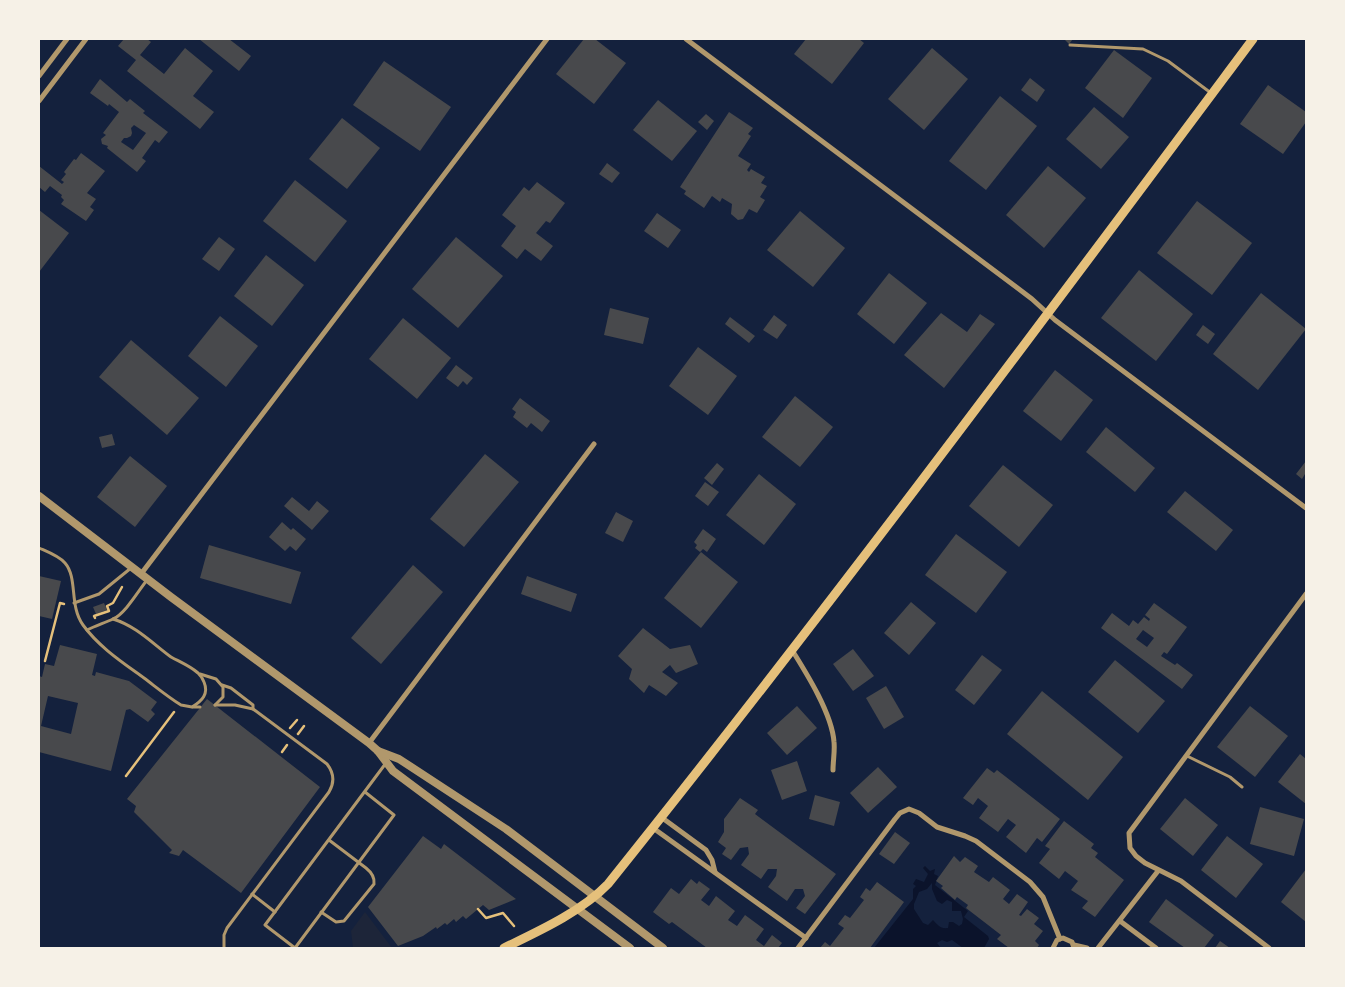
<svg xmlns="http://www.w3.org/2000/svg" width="1345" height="987" viewBox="0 0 1345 987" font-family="'Golos Text',sans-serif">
  <rect width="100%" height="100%" fill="#14213d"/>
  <!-- green -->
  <polygon fill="#1d2539" points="365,912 392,948 353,948 351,931"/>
  <!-- water -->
  <path fill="#0b132b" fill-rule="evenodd" d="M925,866L930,871L935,869L934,874L938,876L935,885L968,911L964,917L988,936L989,939L984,948H963L952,940L947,942L942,940L937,943L941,948H874L913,899V889L916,886L913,884L916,879L924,882L928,874L923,868ZM932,883V889L937,901L942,904L947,900L952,902V911H961L963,919L962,924L959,926L953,922H949L948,928C940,929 938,925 933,920L928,925L923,923L914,909V904L919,892L927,889Z"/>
  <!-- building -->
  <g fill="#48494c" fill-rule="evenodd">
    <polygon points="124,39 147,39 151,42 140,55 164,74 185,48 213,71 193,96 214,112 200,129 127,71 136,60 118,46"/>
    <polygon points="199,39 229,39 251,56 239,71"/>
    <polygon points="584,39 595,39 626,63 594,104 556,74"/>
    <polygon points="806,39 859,39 864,43 832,84 794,54"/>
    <polygon points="1064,39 1073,39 1069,44"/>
    <polygon points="932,48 968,79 924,130 888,99"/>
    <polygon points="1114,50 1152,78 1123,118 1085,88"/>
    <polygon points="384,61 451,107 420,151 353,105"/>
    <polygon points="1030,78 1045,90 1037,102 1021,90"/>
    <path d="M100,79L127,102L130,99L145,111L143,113L168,132L159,143L155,140L142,158L146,161L137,172L107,148L108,146L102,144L101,139L106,135L103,133L119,112L109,104L108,106L90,93ZM134,125L146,133L133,150L121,142L124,138H127L131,136L132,133L131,128Z"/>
    <polygon points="1268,85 1306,112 1306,122 1283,154 1240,124"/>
    <polygon points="1000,96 1037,126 986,190 949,161"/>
    <polygon points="658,100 697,131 672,161 633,130"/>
    <polygon points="1094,107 1129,137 1101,169 1066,139"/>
    <polygon points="729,112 753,128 748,134 751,136 738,156 751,164 747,170 749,172 751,169 765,177 761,183 767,186 760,197 765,200 757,213 749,209 743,219 738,220 731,214 732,204 722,198 720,202 712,196 704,208 684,194 686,191 680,187"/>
    <polygon points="706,114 714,121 707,130 698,122"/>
    <polygon points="342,118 380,148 347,189 309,159"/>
    <polygon points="81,153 105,171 87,193 96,199 90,207 94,210 86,221 61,204 64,200 61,197 62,195 50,186 45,192 39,187 39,166 62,184 64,182 61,180 66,174 64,172 74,159 76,160"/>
    <polygon points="607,163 620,173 612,183 599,174"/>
    <polygon points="1048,166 1086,198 1044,248 1006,215"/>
    <polygon points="295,180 347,221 315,262 263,221"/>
    <polygon points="537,182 565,203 550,223 546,221 536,233 553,246 541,261 525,249 517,259 501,246 516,226 502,215 524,187 529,191"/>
    <polygon points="1197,201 1252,243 1212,295 1157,253"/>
    <polygon points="39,210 69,233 39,272"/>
    <polygon points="800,211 845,248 813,287 767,250"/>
    <polygon points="657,213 681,230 668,248 644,231"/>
    <polygon points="219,237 235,249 219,271 202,259"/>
    <polygon points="456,237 503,276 458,328 412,289"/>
    <polygon points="266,255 304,285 272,326 234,296"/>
    <polygon points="1139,270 1193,314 1156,361 1101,318"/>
    <polygon points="889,273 927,303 894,344 857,314"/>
    <polygon points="1261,293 1306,329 1258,390 1213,354"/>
    <polygon points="610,308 649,318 643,344 604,335"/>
    <polygon points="941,313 967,332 980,314 995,324 944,388 904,355"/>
    <polygon points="774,315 787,325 777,339 763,330"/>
    <polygon points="220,316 258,346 226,387 188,356"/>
    <polygon points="730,317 755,336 749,343 725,324"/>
    <polygon points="403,318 451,358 417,399 369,359"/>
    <polygon points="1203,325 1215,334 1208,344 1196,335"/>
    <polygon points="131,340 199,398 167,435 99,377"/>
    <polygon points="698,347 737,376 708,415 669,386"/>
    <polygon points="456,365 473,378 467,385 463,381 458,387 446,378"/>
    <polygon points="1055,370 1093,400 1061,441 1023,411"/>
    <polygon points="795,396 833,427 800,467 762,437"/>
    <polygon points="520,398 550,421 542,432 531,423 527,428 513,417 516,412 512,409"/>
    <polygon points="1106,427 1155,468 1135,492 1086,452"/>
    <polygon points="112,434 115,445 102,448 99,437"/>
    <polygon points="485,454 519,482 464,547 430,519"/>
    <polygon points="130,456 167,486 135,527 97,497"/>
    <polygon points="1306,461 1306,475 1305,474 1302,479 1296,474"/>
    <polygon points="717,463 724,469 712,485 704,478"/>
    <polygon points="1003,465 1053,505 1019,547 969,506"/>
    <polygon points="759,474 796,504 764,545 726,515"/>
    <polygon points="705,482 719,492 708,506 695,496"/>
    <polygon points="1185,491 1233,530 1216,551 1167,512"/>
    <polygon points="292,497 309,511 317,501 329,511 312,530 284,506"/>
    <polygon points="616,512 633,521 623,542 605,533"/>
    <polygon points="282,522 291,530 293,528 306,539 296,551 290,546 285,551 269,537"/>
    <polygon points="703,529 716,539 707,552 703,549 700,552 695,548 697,545 694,542"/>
    <polygon points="956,534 1007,572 976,613 925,575"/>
    <polygon points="209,545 301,572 291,604 200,578"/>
    <polygon points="701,552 738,582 701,628 664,598"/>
    <polygon points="413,565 443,592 381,664 351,638"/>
    <polygon points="39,576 61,581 52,619 39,616"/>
    <polygon points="527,576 577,594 571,612 521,594"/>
    <polygon points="911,602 936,623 909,655 884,633"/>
    <polygon points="104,603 107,610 96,614 93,607"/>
    <path d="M1154,603L1187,627L1167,654L1164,652L1161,656L1175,665L1177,663L1193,675L1182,689L1101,628L1112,613L1129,626L1133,620L1138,624L1144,617L1149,621L1150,619L1145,615ZM1143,630L1154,638L1147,647L1136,639Z"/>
    <polygon points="643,628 670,649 690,645 698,664 676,673 670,665 662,672 678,683 666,696 649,685 644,693 629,679 632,669 618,656"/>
    <path d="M60,645L97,654L92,675L95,676L96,672L129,681L157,702L151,710L155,714L148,722L130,709L126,710L111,771L39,752V676L42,677L45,664L54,666ZM48,696L78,703L71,734L41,726Z"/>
    <polygon points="853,649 874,676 853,691 833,664"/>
    <polygon points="982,655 1002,670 974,705 955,690"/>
    <polygon points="1115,660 1165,701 1138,733 1088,692"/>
    <polygon points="886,686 904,717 884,729 866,698"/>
    <polygon points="1042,691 1123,757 1088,800 1007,734"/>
    <polygon points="207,699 320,787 241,893 183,850 179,856 169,853 172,850 134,812 136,806 127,799"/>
    <polygon points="797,706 817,728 787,755 767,733"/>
    <polygon points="1250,706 1288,736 1255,777 1217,747"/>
    <polygon points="1300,754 1306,759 1306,804 1278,782"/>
    <polygon points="797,761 807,791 782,800 771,770"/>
    <polygon points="878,767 897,787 868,813 850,793"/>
    <polygon points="987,768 994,773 997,770 1060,819 1042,842 1037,838 1026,853 1006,837 1016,825 1008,819 998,832 979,818 988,806 978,798 973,805 963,798"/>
    <polygon points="815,795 840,802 834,826 809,819"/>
    <polygon points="740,798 758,810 755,814 836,874 805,914 796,908 805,896 803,889 795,889 787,901 768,887 776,876 777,869 768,869 761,879 741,865 749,854 748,847 740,848 731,860 722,854 726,848 718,842 724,832 724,819"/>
    <polygon points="1185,798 1218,825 1193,856 1160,829"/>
    <polygon points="1260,807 1304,819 1294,856 1250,844"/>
    <polygon points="1064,821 1094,844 1091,848 1098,853 1095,857 1124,880 1095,917 1082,908 1088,901 1071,890 1078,881 1065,871 1059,879 1039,863 1050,849 1045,846"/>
    <polygon points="895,832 910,843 894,864 879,854"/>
    <polygon points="423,836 441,849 444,844 516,899 489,910 483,905 466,919 463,916 456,922 454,919 447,925 445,923 437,929 436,927 423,936 398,946 368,907"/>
    <polygon points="1227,836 1263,864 1236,898 1201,870"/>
    <polygon points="954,856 960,862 965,857 978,866 974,872 989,882 993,877 1010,890 1003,899 1009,904 1017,894 1028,902 1019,915 1021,916 1027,909 1039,918 1034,924 1043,931 1035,941 1039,945 1037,948 1009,948 997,939 1001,935 966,908 968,905 957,897 955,900 941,888 943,886 936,881"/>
    <polygon points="1306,869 1306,922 1281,902"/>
    <polygon points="691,879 697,884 699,881 710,889 701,900 709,906 716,896 735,911 728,920 737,926 745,915 764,929 756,940 764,946 772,935 782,943 778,948 707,948 672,922 669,924 653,912 671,888 679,894"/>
    <polygon points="877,882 904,902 870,948 820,948 825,942 830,946 844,928 838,924 845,915 850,918 864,900 860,897 866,888 870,891"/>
    <polygon points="1166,899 1214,935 1204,948 1185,948 1149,922"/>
    <polygon points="1220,941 1230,948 1215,948"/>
  </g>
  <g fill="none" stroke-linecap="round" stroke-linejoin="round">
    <!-- path -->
    <g stroke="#e5c07b" stroke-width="2.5">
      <polyline points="95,618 94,616 109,611 107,606 113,603 122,587"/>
      <polyline points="45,661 60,603 64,604"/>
      <polyline points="290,728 297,720"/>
      <polyline points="298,734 304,726"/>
      <polyline points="282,752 287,745"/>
      <polyline points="126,776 174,712"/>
      <polyline points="478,909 486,918 503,913 514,926"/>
    </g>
    <!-- service -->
    <g stroke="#b1986c" stroke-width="3">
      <polyline points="1070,45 1143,49 1168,61 1211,93"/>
      <path d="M39,548C48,552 59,556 65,563C78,578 69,606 83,625C99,647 122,662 144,678C156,687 168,697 181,705L192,707C202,701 209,694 204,682C203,679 200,675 198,673C190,666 180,662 171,657C152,643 136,626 113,619"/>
      <polyline points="74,603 99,594 131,568"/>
      <path d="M87,630C95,626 104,623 113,619C125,614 139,590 147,580"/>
      <polyline points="200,674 216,679 223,687 223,697 215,705"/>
      <path d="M222,685L231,688L253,705V709L327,764C334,773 335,782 329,792L227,928L224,935V948"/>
      <polyline points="215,705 235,705 253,709"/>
      <polyline points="193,707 200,707"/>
      <polyline points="1187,756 1230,777 1242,787"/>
      <polyline points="365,792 394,815 295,948 265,925 386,763"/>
      <polyline points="252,894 275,912"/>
      <path d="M321,912L336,922L344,921L374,884C375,877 371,872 366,868L329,840"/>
    </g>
    <!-- minor -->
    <g stroke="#b1986c" stroke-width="5">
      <polyline points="686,39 1032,299 1055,320 1306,508"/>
      <polyline points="39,76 67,39"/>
      <polyline points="39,101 86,39"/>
      <polyline points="141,574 547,39"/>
      <path d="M792,650C807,674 832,714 834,742C835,751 833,761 833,770"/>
      <polyline points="369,743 594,444"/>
      <polyline points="661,817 706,850 712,860 715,872"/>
      <polyline points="653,828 806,938"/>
      <polyline points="1120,921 1156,948"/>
      <polyline points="1074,945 1087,948"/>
      <polyline points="798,948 895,819 900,813 909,809 919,813 937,827 965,836 976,841 1030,882 1043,897 1060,939"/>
      <polyline points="1053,948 1057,940 1063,938 1072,942 1074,948"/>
      <polyline points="1098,948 1158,871"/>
      <polyline points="1269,948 1181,881 1145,863 1136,856 1130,848 1129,833 1306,594"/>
    </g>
    <!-- tertiary -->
    <g stroke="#b1986c" stroke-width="8">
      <polyline points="39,496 171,597 369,743 378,751 393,771 630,948"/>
      <polyline points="378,751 399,759 506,829 663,948"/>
    </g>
    <!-- secondary -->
    <path stroke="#e5c07b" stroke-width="9" d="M504,948C539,931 581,912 608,884C829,608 1041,323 1253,39"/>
  </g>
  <!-- border -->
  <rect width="1345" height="987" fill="none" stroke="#f6f1e7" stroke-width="80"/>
</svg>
